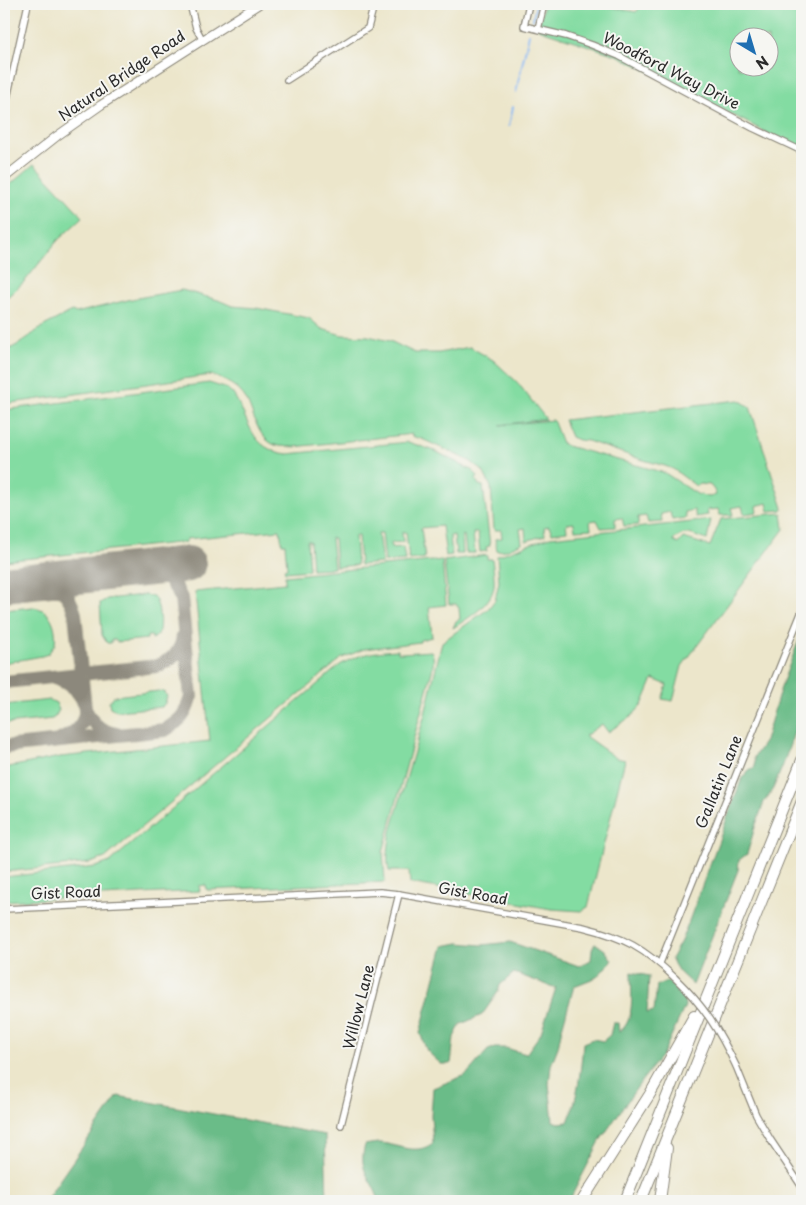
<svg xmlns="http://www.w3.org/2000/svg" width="806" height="1205" viewBox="0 0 806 1205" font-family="'Playpen Sans',sans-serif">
  <rect width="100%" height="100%" fill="#f6f6f2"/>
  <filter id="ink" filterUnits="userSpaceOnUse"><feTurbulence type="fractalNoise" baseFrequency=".02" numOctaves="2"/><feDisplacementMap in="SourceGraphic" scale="10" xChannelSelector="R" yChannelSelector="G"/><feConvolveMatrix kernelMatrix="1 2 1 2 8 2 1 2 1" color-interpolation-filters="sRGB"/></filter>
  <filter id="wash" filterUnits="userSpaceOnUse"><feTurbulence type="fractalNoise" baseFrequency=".0096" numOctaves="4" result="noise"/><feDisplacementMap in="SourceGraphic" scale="20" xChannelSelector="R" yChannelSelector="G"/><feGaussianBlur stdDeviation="1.12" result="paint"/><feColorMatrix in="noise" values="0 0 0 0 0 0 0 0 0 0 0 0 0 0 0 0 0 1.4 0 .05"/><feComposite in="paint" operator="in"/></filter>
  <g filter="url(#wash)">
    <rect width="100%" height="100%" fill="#ece6cb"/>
    <!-- green -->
    <g fill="#83dca2" stroke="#578466" fill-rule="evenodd">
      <path d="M544,4H597L636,12L643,4H802V151L619,56L538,29ZM738,38H768V68H738Z"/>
      <polygon points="34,164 83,217 58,240 25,281 4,300 4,190"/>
      <path d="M182,290L218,300L232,306L256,308L309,318L322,329L342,335L368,336L390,341L415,353H439L470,347L493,360L517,382L546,419L500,425L553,420L562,443L567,446L665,473L697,494L709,497L716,495L714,490L710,485L700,484L696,486L673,469L665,466L640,459L588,441L578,440L571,437L564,420L739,400L750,407L783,508L782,510L769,511L767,503L756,506L757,512L744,514L742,506L731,508L733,515H720L718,509L707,510L708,515L696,517L694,510L685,512L686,518L672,520L670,512L661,514L662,522L648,523L646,516L638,517V525L624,526L622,518L615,519V527L601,528L597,520L590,521L591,529L575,530L574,523L566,524L567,531L552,533L549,526L544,527L545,535L526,541L525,528L520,529L522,543L506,550L497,551L495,539L502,538L501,530H494L491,487L483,471L470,461L422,439L411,436L413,434L294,447C288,446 280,447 275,445C257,438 254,414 246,399C238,386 225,380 211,375L4,404V352L19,344L42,327L72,311L76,313L132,299Z"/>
      <path d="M209,383L228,389L233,394C251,421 249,450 288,454L408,442L435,451L473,471L478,476L476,480L479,485L483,486L490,546L486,547L487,551L480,552L478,533H473L475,553H466L464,535L462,536L463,554H456L454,535L450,536L452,555L446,556L442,526L421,528L425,558L409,560L406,532H402L403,542L391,543L392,548L403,547L405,560L385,562L382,533H378L382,563L360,565L358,536H355L357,565L336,567L334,538H331L334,568L312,569L310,541H307L309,570L285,572L284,569L287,568L285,544H282L280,530L186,539V542L4,561V410Z"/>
      <path d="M782,513L784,529L682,666L673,701L662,699L667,685L653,679L642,705L632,716L608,732L602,724L585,736L616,758L625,760L588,907L581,911L551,909L410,883L409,871H389C386,859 389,844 391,831L425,714L442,642L488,609L495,600L499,582L497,556L550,537L711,520L707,540C693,536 685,528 673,541L678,544L683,538L710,546L721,519Z"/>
      <path d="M487,555V559H492C493,568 495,578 494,587C490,606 468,618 453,628L456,621L460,619L459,608L456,604H449L444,561Z"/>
      <polygon points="442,560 446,605 429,607 432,637 420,640 420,642 364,649 342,658 105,858 90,863 4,872 4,768 60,757 210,741 195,592 285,583 285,576"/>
      <path d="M143,595L153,596C160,603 161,626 158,635L152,639V636H147V639L117,642L116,640H111V643H107L102,635L100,603L107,599Z"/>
      <path d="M33,607C52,609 57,628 55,644L48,654L42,656L4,663V610Z"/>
      <path d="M398,650V653H402L431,651C435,657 433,665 432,671L383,852L385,882L207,890L206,885L199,886L200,891L4,901V877L96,867L110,862L340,665C358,654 377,651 398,650Z"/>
      <polygon points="159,691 164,692 167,696 165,703 162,707 117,711 110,707 109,702 114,696"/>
      <polygon points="50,700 56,703 59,710 55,717 52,719 4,724 4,705"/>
    </g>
    <!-- forest -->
    <g fill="#6abc88" stroke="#4a745a">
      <polygon points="802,632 802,709 783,765 772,791 764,802 755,827 747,854 739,860 738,870 693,985 679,972 671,959 681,941 689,921 742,778 749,770 755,767 754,757 765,741 782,684"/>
      <path d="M510,942L579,966L591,960L592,949L595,943L605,950L612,960L597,977L574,986L561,1032L558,1047L551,1065L549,1084L553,1121L558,1123L568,1122C578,1098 581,1069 583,1043L593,1039L603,1041L610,1035L613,1023H618L619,1032C636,1021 631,991 631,972L649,976L647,1013L654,1011L657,985L667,981C677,986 685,995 685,1006L663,1054L643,1079L601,1139L569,1201H379C373,1179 357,1172 365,1145C370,1144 376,1143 381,1143C399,1145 416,1156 433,1143L431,1115L433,1088L466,1075L488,1050L494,1048H506L526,1054L541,1033L556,988L514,973L500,985L498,992L482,1015L461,1024L454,1037L451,1064H441L427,1051L420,1033L443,946L458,943L482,945Z"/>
      <polygon points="118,1096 325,1135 327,1201 45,1201"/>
    </g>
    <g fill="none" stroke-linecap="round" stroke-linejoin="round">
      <!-- stream -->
      <g stroke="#88b9f4" stroke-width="2">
        <polyline points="533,20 536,4"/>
        <polyline points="516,92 529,34"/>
        <polyline points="509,126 513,107"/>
      </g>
      <!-- taxiway -->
      <g stroke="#8c887b" stroke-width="14">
        <path d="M32,581C56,584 69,590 75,614L85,708C91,723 100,731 116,734"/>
        <path d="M54,678C88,688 99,723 62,739"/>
        <path d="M4,682L157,666C172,660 181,653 183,636"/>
        <path d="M4,747L165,730C181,720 185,716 191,697L181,598C172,579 165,575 145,569"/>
      </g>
      <!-- runway -->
      <polyline stroke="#8c887b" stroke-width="36" points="4,584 188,564"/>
    </g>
  </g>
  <g filter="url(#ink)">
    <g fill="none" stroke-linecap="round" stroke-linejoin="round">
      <!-- street casing -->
      <g stroke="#8c887b" stroke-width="8">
        <g id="street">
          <polyline points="190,4 196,28 202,39"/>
          <polyline points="529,4 524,26 566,36 592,45 619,56 753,128 802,151"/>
          <polyline points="538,29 544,4"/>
          <polyline points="287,80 368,28 374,4"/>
          <polyline points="4,112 28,4"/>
          <path d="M4,909L380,892L399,894L583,927C624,937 645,949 675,978"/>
          <polyline points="660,963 802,611"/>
          <polyline points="736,1066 756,1115 770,1139 802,1187"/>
          <polyline points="341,1125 399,894"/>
        </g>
      </g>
      <!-- secondary casing -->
      <g stroke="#8c887b" stroke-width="10">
        <polyline id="secondary" points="4,178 57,136 101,105 259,4"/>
      </g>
      <!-- highway casing -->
      <g stroke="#8c887b" stroke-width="12">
        <g id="highway">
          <polyline points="582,1201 650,1094 694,1016"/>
          <polyline points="625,1201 802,760"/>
          <polyline points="641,1201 802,801"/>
          <polyline points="660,1201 667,1148"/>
        </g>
      </g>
      <!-- street -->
      <use href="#street" stroke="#fff" stroke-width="5.5"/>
      <!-- secondary -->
      <use href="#secondary" stroke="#fff" stroke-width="8"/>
      <!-- highway -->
      <use href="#highway" stroke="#fff" stroke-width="10"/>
      <!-- street-bridge casing -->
      <g stroke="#8c887b" stroke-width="8" stroke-linecap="butt">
        <path id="street-bridge" d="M675,978C704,1006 719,1030 736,1066"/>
      </g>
      <!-- street-bridge -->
      <use href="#street-bridge" stroke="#fff" stroke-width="5.5"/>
    </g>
  </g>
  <g text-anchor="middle" stroke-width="4" stroke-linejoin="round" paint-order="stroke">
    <!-- street labels -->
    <g font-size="15" fill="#2b2b2b" stroke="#f6f6f2">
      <text transform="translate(671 71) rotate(27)" y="5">Woodford Way Drive</text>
      <text transform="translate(122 76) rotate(-34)" y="5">Natural Bridge Road</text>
      <text transform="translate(719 782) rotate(-68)" y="5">Gallatin Lane</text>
      <text transform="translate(66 893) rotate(-2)" y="5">Gist Road</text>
      <text transform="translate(473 894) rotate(10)" y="5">Gist Road</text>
      <text transform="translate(359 1007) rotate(-76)" y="5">Willow Lane</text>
    </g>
  </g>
  <!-- margin -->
  <rect width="806" height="1205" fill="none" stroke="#f6f6f2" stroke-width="20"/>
  <!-- north arrow -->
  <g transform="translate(754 52) rotate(142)"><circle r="24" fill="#f6f6f2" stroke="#a5a5a2"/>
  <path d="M0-4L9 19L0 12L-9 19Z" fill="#1f6fb2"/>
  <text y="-8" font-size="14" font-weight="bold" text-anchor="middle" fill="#2b2b2b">N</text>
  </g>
</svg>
